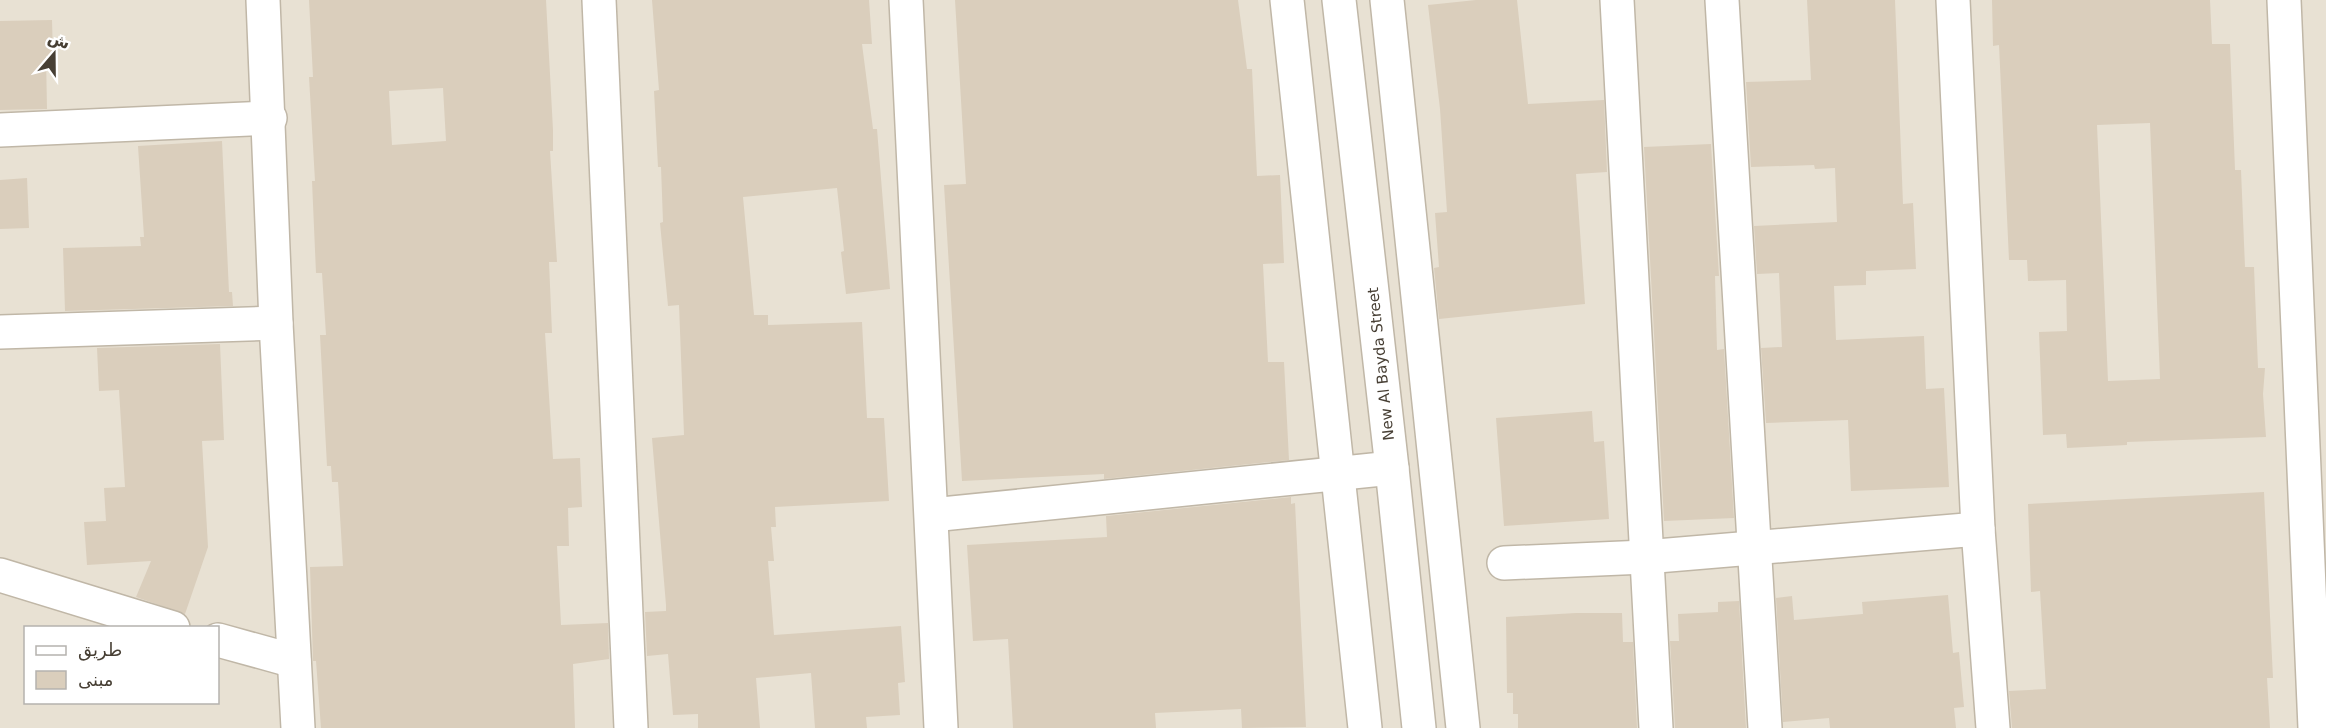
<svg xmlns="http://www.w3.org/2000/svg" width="2326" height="728" viewBox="0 0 2326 728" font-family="'DejaVu Sans',Vazirmatn,sans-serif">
  <rect width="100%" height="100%" fill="#f4efe5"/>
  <!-- residential -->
  <path fill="#e8e1d3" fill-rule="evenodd" d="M0,0H2326V728H0ZM26,628H218V702H26Z"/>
  <!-- building -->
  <g fill="#dacebc" fill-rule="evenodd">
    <path d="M309,0H546L553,130V151H550L557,262H549L552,333H545L553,459L580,458L582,507L568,508L569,546H557L561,625L608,623L609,659L573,664L575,728H321L316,661H313L310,567L343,566L338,482H332L331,466H327L320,335H326L322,273H316L312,181H315L309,77H313ZM443,88L446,141L392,145L389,91Z"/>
    <polygon points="652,0 869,0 872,44 862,44 873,129 877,129 890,289 846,294 841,252 844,251 837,188 743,197 754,315 768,315 768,325 862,322 867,418 884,418 889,501 775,507 776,527 771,527 774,561 768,561 774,635 901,626 905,682 898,683 900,715 866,717 867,728 815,728 811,673 756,678 760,728 698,728 698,714 673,715 668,654 647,656 645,612 666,611 666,605 652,438 684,435 679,305 668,306 660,223 663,222 661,167 658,167 654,91 659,90"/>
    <polygon points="955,0 1238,0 1247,69 1252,69 1257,176 1280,175 1284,263 1263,264 1268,362 1284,362 1289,460 1104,479 1104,474 962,481 944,185 966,184"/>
    <polygon points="1476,0 1517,0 1528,104 1604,100 1607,172 1576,174 1585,304 1439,319 1434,268 1439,267 1435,213 1447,212 1440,109 1428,5"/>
    <polygon points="1807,0 1895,0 1903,204 1913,203 1916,269 1866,271 1866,285 1834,286 1836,340 1924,336 1926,389 1944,388 1949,487 1851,491 1848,420 1766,423 1761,348 1782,347 1779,273 1757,274 1754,226 1837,222 1835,168 1815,169 1814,165 1751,167 1746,82 1811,80"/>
    <path d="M1992,0H2210L2212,44H2230L2235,170H2241L2245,267H2254L2258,368H2265L2263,394L2266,437L2127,442V445L2067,448L2066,434L2043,435L2039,332L2067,331L2066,280L2028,281L2027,260H2009L1999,45L1993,46ZM2150,123L2160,379L2108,381L2097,125Z"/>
    <polygon points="52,20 53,56 46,56 47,109 0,110 0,21"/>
    <polygon points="222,141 229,292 232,292 233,306 65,311 63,248 141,246 140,237 144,237 138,146"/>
    <polygon points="1711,144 1719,276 1715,276 1717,350 1724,349 1734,518 1664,521 1644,147"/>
    <polygon points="27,178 29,228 0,229 0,180"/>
    <polygon points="220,344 224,440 202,441 208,547 185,614 136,597 151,561 87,565 84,522 106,521 104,488 125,487 119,390 99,391 97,348"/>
    <polygon points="1592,411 1594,442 1604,441 1609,519 1504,526 1496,418"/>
    <polygon points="2264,492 2273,678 2267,678 2270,728 2012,728 2009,691 2046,689 2040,591 2031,592 2028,504"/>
    <polygon points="1291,497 1291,504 1295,503 1306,727 1242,728 1241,709 1155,713 1156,728 1013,728 1008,639 973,641 967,545 1107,537 1106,516"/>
    <polygon points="1948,595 1953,653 1959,652 1964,707 1954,708 1956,728 1830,728 1829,718 1783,722 1776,598 1792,596 1794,620 1863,614 1862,602"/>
    <polygon points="1739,601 1746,728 1675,728 1670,641 1679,641 1678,614 1718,612 1718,602"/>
    <polygon points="1576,613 1622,613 1623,642 1633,642 1637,728 1518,728 1518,714 1513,714 1513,693 1507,693 1506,617"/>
  </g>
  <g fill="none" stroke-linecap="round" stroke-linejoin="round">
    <!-- minor casing -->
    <g stroke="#c0b7a7" stroke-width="36">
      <g id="minor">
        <polyline points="263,0 276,323 298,728"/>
        <polyline points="599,0 631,728"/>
        <polyline points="906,0 941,728"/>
        <polyline points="1287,0 1365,728"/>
        <polyline points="1339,0 1392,468 1419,728"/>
        <polyline points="1387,0 1463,728"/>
        <polyline points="1617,0 1656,728"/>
        <polyline points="1722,0 1765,728"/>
        <polyline points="1953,0 1978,529 1993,728"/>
        <polyline points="2284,0 2315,728"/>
        <polyline points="0,130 270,118"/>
        <polyline points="0,332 276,323"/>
        <polyline points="932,515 1392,468"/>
        <polyline points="1504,563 1645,557 1978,529"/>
        <polyline points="0,575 173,628"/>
        <polyline points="218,640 294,661"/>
      </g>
    </g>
    <!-- minor -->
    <use href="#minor" stroke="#fff" stroke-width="33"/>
  </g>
  <g text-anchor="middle" stroke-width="5" stroke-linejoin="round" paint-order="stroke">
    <!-- street labels -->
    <g font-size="15" fill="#473f34" stroke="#fff">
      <text transform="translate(1381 364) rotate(-96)" y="5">New Al Bayda Street</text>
    </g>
  </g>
  <!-- legend -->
  <rect x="24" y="626" width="195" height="78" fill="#ffffff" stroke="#b5b2ae" stroke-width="1.5"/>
  <rect x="36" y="646" width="30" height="9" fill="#ffffff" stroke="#b5b2ae" stroke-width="1.5"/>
  <text x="78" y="656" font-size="18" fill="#473f34">طريق</text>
  <rect x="36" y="671" width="30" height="18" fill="#dacebc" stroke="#b5b2ae" stroke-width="1.5"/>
  <text x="78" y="686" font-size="18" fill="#473f34">مبنى</text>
  <!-- north arrow -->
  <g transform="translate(54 54) rotate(20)" stroke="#ffffff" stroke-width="4.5" paint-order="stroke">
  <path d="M0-4.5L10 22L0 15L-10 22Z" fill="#473f34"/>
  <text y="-9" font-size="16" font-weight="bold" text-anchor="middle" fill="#473f34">ش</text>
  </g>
</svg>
